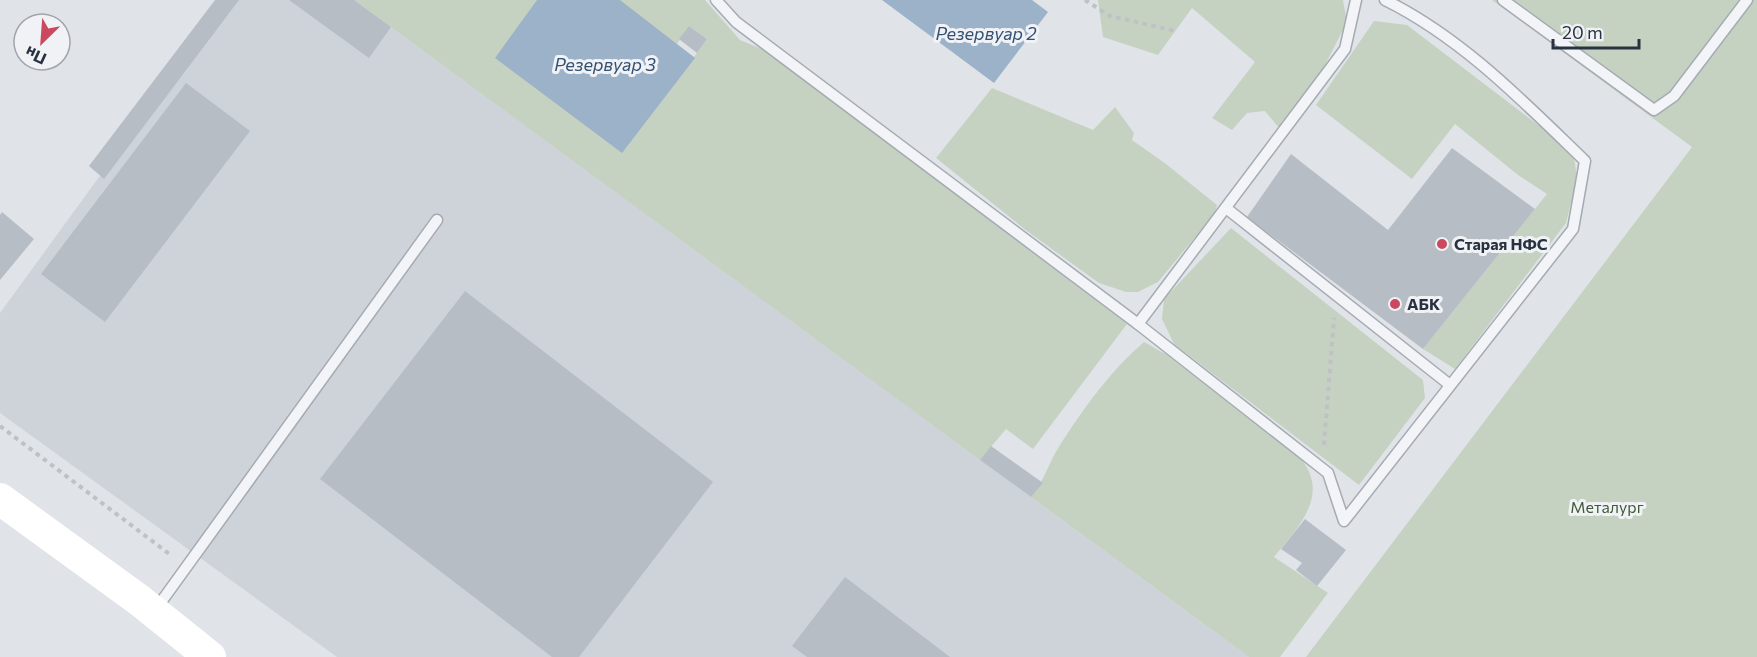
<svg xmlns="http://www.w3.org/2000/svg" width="1757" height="657" viewBox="0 0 1757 657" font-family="Commissioner,sans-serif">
  <rect width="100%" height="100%" fill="#e0e4e9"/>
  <!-- built -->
  <polygon fill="#ced3da" points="228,0 354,0 1249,657 337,657 0,413 0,313"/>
  <!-- green -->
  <g fill="#c6d2c1" fill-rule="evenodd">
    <path d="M354,0H705L740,40L764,50L1127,324L1033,449L1006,429L980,460ZM689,26L707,39L694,57L677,44Z"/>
    <polygon points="1098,0 1343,0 1347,22 1322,71 1280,129 1265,111 1247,113 1232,130 1212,118 1255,62 1192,8 1158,55 1103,37"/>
    <polygon points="1492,0 1757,0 1757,657 1306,657 1692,147"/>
    <polygon points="1374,21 1407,25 1550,134 1574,157 1577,178 1566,223 1455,369 1423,349 1547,194 1518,175 1455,124 1412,179 1316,105"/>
    <polygon points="992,88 1093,130 1115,107 1134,133 1132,140 1166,164 1217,205 1215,213 1158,282 1138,292 1126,292 1099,283 1027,231 936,158"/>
    <polygon points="1231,228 1423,380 1425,398 1359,485 1174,344 1162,319 1164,299"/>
    <path d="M1144,342L1167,355L1301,459C1331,496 1297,528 1274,557L1328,593L1280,657H1249L1031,497C1044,481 1049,462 1060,445C1083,409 1111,370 1144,342Z"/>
  </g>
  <!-- water -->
  <g fill="#9cb2c8">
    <polygon points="537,0 620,0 695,58 622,153 495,58"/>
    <polygon points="882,0 1032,0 1048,12 994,83"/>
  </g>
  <!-- building -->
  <g fill="#b7bdc5">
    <polygon points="215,0 239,0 104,179 89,166"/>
    <polygon points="289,0 354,0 391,27 369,58"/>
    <polygon points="689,26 707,39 697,53 679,39"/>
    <polygon points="186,83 250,131 105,322 41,274"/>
    <polygon points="1452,148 1535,209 1423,349 1247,217 1291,154 1388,230"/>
    <polygon points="2,212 34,239 0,280 0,215"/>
    <polygon points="465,291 713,482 579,657 552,657 320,479"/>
    <polygon points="991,446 1043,483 1031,497 980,460"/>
    <polygon points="1305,519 1346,550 1317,586 1296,570 1302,563 1281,549"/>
    <polygon points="845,577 950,657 807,657 792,646"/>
  </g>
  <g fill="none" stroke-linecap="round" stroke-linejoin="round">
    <!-- lane casing -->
    <g stroke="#a5abb3" stroke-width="13">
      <g id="lane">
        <polyline points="716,0 736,22 1138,324"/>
        <path d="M1356,0L1345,49L1138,324L1328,473L1344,521L1573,229L1585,161C1524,102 1462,38 1385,0"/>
        <polyline points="1503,0 1654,110 1674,96 1747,0"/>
        <polyline points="1226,208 1450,385"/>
        <polyline points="156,609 437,220"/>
      </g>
    </g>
    <!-- path -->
    <g stroke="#bec2c7" stroke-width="4" stroke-dasharray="4.5 4.5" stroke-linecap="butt">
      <polyline points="1085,0 1110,16 1176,31"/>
      <polyline points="0,426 172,556"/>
      <polyline points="1324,445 1334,318"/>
    </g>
    <!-- lane -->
    <use href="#lane" stroke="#f3f4f7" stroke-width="10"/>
    <!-- secondary -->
    <polyline stroke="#fff" stroke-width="32" points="0,499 139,600 210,657"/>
  </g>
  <!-- markers -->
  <g fill="#ca495e" stroke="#f0f2f6" stroke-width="2">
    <circle cx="1442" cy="244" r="6"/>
    <circle cx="1395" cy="304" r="6"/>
  </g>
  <g text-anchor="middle" stroke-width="6" stroke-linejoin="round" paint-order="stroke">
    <!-- poi labels -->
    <g font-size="16" font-weight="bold" fill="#293240" stroke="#f0f2f6" text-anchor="start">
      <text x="1454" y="250">Старая НФС</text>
      <text x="1407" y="310">АБК</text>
    </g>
    <!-- park labels -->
    <g font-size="16" fill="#3e5b37" stroke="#f0f2f6">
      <text x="1607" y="513">Металург</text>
    </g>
    <!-- water labels -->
    <g font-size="18" font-style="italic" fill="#345172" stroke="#f0f2f6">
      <text x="986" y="40">Резервуар 2</text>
      <text x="605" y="71">Резервуар 3</text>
    </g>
  </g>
  <!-- north arrow -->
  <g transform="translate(42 42) rotate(205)"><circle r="28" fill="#f0f2f6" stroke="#a0a5ad" stroke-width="1.5"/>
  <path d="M0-4.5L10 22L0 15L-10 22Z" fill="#ca495e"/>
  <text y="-9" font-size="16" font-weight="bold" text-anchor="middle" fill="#293240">Пн</text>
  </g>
  <!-- scale -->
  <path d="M1553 39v9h86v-9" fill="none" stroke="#293240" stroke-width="3"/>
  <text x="1562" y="39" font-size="18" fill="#293240" stroke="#f0f2f6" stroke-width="4.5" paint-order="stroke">20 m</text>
</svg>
